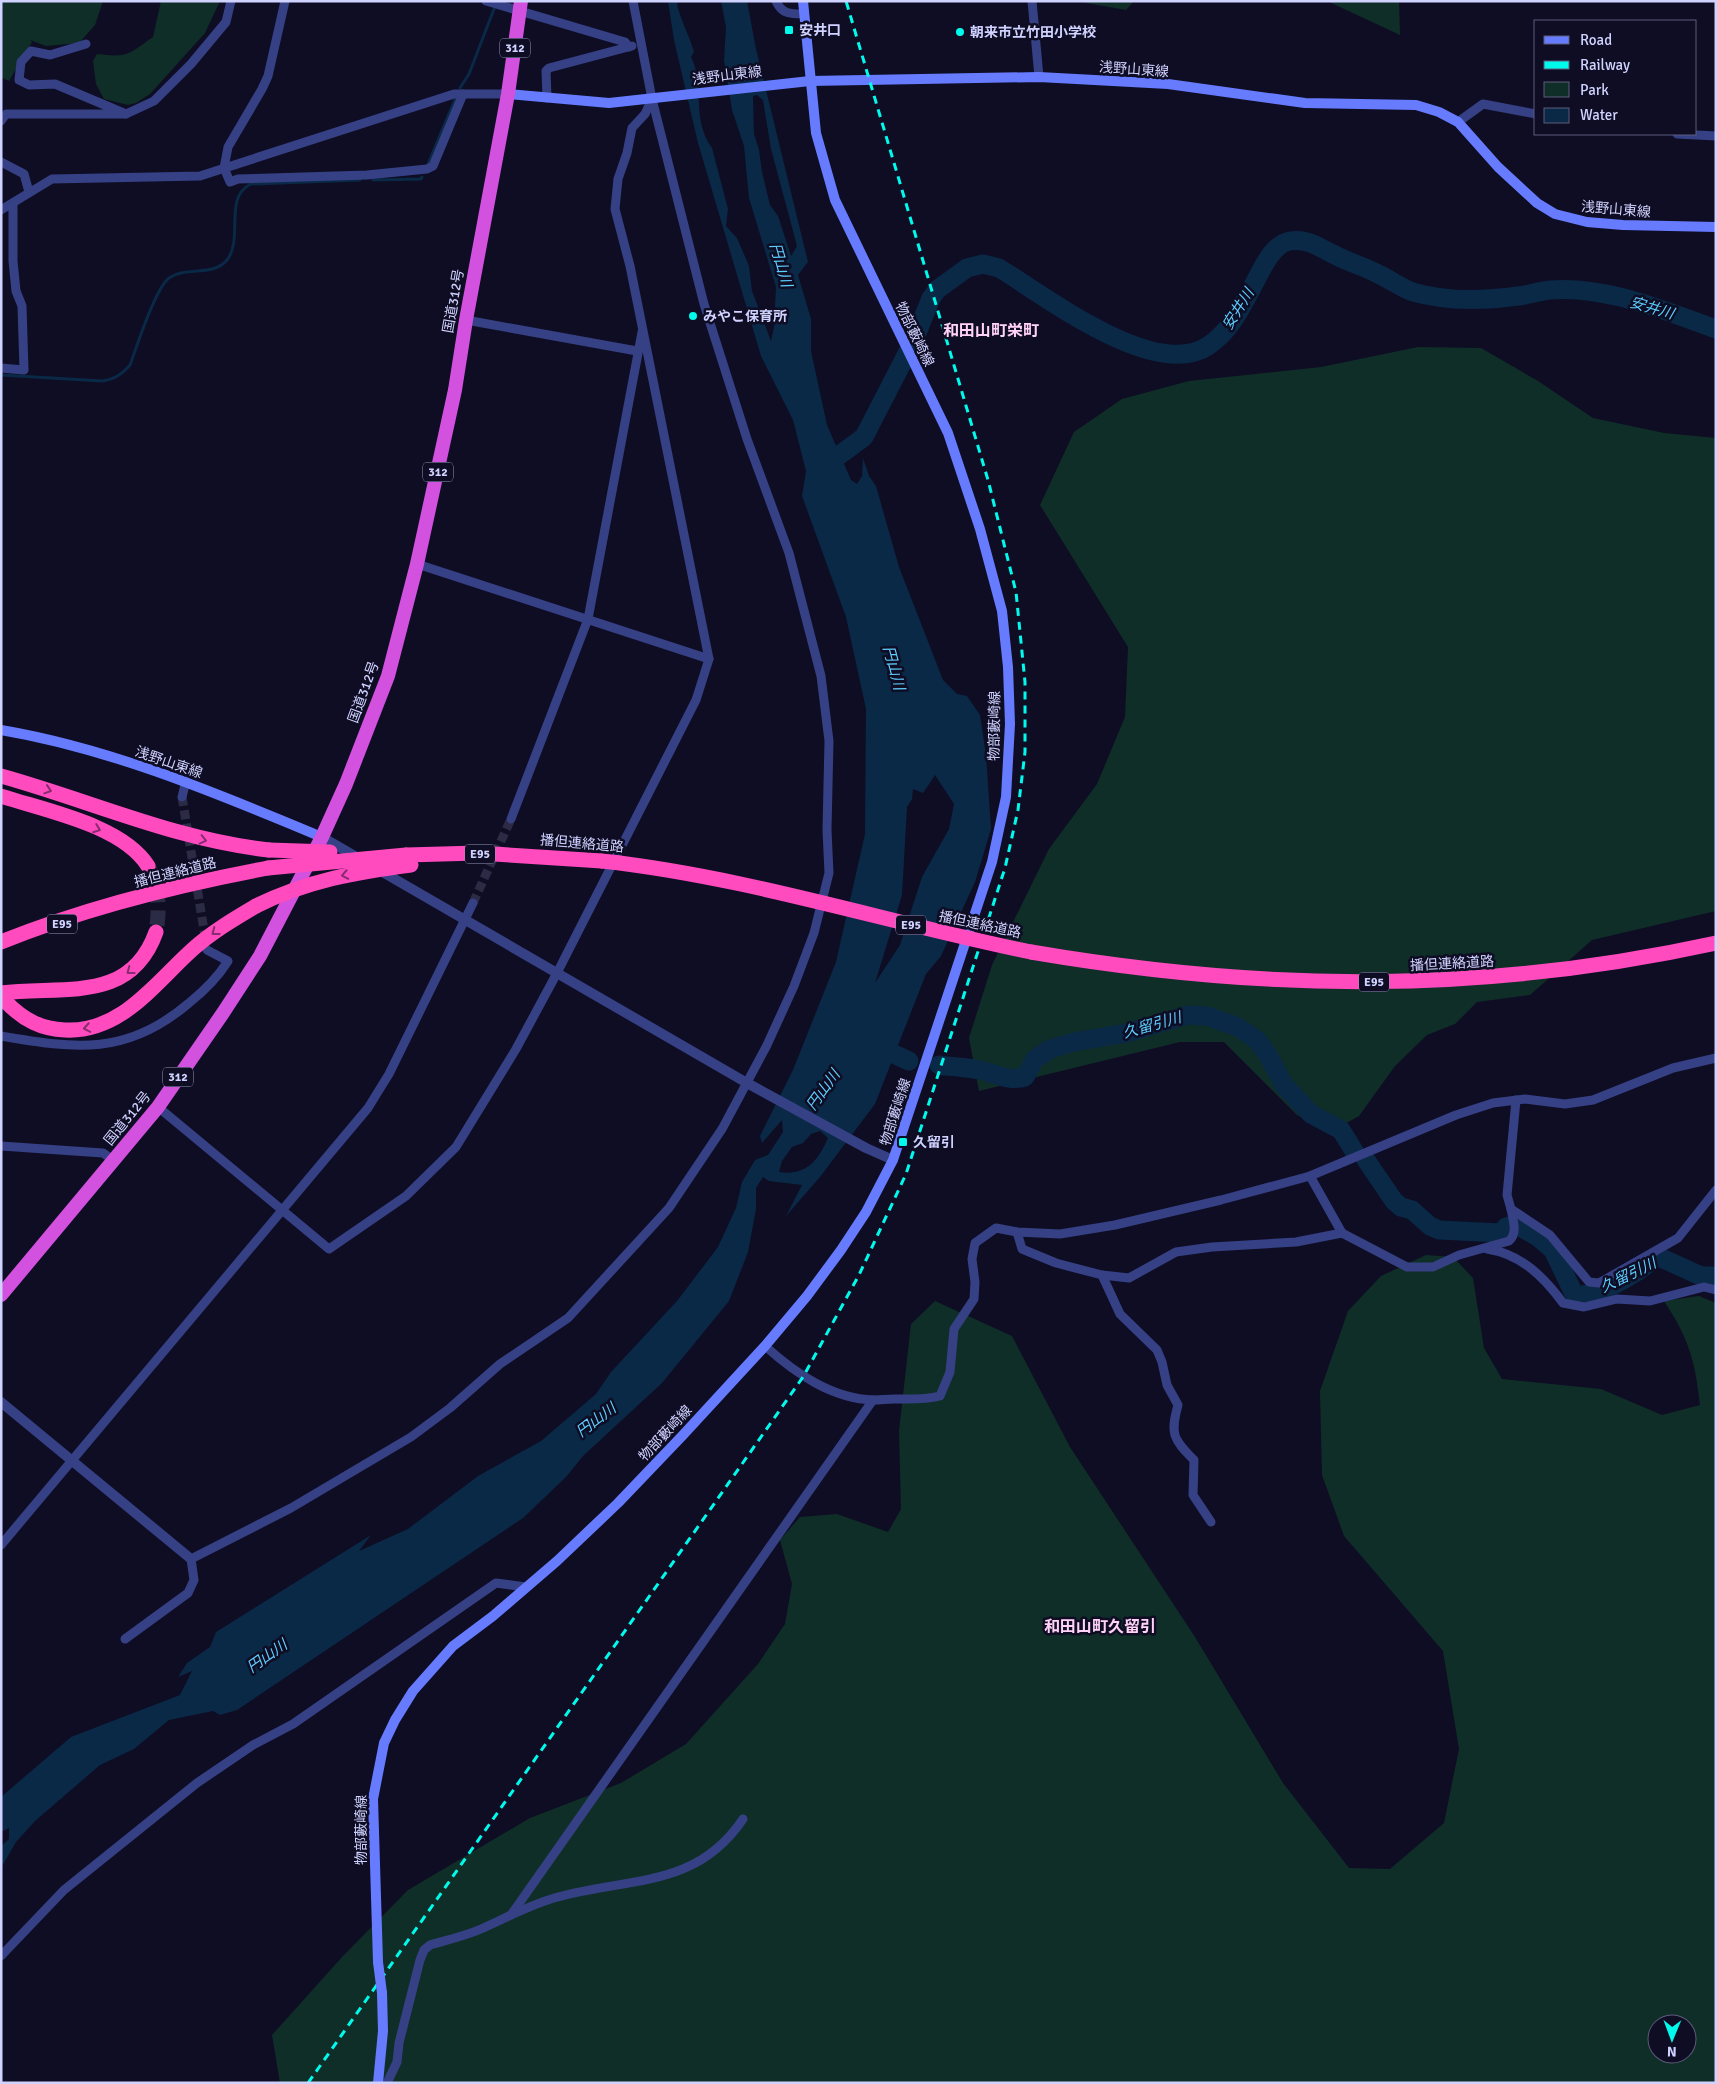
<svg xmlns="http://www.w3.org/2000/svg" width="1717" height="2084" viewBox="0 0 1717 2084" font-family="Signika,'Noto Sans JP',sans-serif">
  <rect width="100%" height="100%" fill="#0e0d24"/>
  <!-- green -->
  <g fill="#102e28" fill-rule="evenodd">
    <polygon points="1,1 103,1 95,25 79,43 46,46 30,40 32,42 9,81 1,77"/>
    <path d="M161,1H220L205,33L150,94L136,103L128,105L104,99L96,84L93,61L97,54C128,58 129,54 153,37Z"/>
    <polygon points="1075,1 1134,1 1126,10"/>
    <polygon points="1327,1 1399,1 1400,35"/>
    <polygon points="1418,347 1481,348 1538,381 1593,418 1664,433 1716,438 1716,911 1592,940 1530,995 1477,1002 1455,1024 1427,1035 1395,1066 1359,1116 1330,1132 1297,1115 1224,1042 1180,1042 979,1091 969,1038 992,965 1049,849 1097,784 1125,717 1128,647 1040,505 1074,432 1122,399 1189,381 1321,367"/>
    <path d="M1426,1255L1453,1257L1473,1278L1484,1348L1502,1379L1601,1389L1662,1415L1700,1405C1695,1360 1689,1339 1664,1301L1699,1296L1716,1303V2083H280L272,2035L343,1956L408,1890L530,1818L621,1783L686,1744L758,1664L785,1624L792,1584L780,1540L800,1517L837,1514L888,1532L901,1509L899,1431L911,1324L935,1301L1012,1336L1070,1447L1195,1637L1283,1783L1349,1868L1390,1869L1444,1823L1459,1749L1443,1651L1344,1536L1322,1475L1320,1391L1348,1311L1381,1276ZM1657,2024H1687V2054H1657Z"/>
  </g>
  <!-- water -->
  <path fill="#0a2946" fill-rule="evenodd" d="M668,1H679L677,4C681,22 689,34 694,52L691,57C706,86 690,117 712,148L728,209L726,226L737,238L749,266L752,291L771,341L774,327L776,287L749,198L744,146L732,110L724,61L726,27L721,1H747L756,49L808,262L798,275L811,319V351L827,425L851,480L857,484L862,476L863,458L869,476L876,486L899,567L943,680L957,694L967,696L980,715L986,755L991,829L975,882L941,956L926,974L875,1104L820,1177L786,1216L802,1185L769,1181L763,1177L756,1188V1209L748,1252L729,1301L662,1383L583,1456L566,1477L523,1518L237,1710L220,1715L213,1711L169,1720L134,1749L100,1765L35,1821L16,1842L1,1868V1846L9,1839V1828L1,1832V1797L71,1737L180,1695L192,1671L178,1677L187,1663L210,1647L216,1632L371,1535L359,1551L408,1529L478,1476L541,1441L596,1394L611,1372L677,1301L718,1247L736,1208L742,1182L755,1160L768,1155L783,1132L782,1120L762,1143L760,1136L793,1070L836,962L865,834L866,709L846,617L802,496L806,471L793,420L761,356L698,143L674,40ZM757,95L763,100L771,149L797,246L791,256L778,216L770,205L762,172L759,150L754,134L753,96ZM935,775L954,804L949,829L922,877L900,945L875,983L902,895L907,807L912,799L913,789L923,793ZM820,1131L828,1138C818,1161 806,1176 779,1172L782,1161L792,1147L803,1143L811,1134Z"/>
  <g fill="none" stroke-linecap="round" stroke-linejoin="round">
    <!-- stream -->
    <g stroke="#0a2946" stroke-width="3">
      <polyline points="460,88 469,74 494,9"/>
      <polyline points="428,164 456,97"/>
      <polyline points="373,180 421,179 422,177"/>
      <path d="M1,375L102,381C115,379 121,375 130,365C137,346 155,289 169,278C186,266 213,277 227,260C244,238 223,197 251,184L360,180"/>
    </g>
    <!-- river -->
    <g stroke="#0a2946" stroke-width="19">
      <path d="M826,465L864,437L915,338L931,298L938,289L967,268L983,264L999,268C1045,296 1155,381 1208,346C1232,330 1243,304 1256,280C1263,267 1273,244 1290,241C1308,238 1320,248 1335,255C1350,263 1366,267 1380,275C1391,280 1401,288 1413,292C1447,302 1482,301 1518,296C1529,295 1539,291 1550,290C1605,285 1665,311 1716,329"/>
      <polyline points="872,1044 909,1061"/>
      <path d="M939,1065C952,1067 966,1067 979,1070C996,1073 1007,1082 1025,1077L1035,1059L1050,1049L1074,1042L1127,1033L1188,1015L1207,1016L1238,1027L1257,1040L1268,1055L1284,1085L1311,1114L1341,1130L1354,1151"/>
      <path d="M1366,1160L1394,1201L1401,1207L1412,1210L1430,1226L1439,1230L1501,1233L1506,1227L1515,1224L1538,1237L1553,1250L1574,1294C1595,1300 1639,1272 1655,1258L1659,1257L1701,1276H1716"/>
    </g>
    <!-- minor-tunnel -->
    <g stroke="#2b2b45" stroke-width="9" stroke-dasharray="9 4.5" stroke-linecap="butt">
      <polyline points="182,797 206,942"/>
      <polyline points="473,903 511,819"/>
    </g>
    <!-- motorway-tunnel -->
    <path stroke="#2b2b45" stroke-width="15" stroke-dasharray="15 8" stroke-linecap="butt" d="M148,866C159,887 160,909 156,932"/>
    <!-- minor -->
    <g stroke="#364085" stroke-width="9">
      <polyline points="285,1 268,76 262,89 228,147 224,168 230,182 238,179 367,175 427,169 433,166 463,94"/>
      <polyline points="486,1 625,42 629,47"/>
      <path d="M776,1C782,14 790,14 803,14"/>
      <polyline points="1032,1 1039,77"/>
      <polyline points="547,98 546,71 549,68 632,46"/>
      <polyline points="126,114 154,101 191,64 226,22 231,1"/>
      <polyline points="1,121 6,114 126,114 55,84 29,85 19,80 21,62 31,51 50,55 86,44"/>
      <polyline points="1458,122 1483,104 1536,114"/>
      <polyline points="1677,134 1716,136"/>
      <polyline points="1,162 24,174 29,192"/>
      <polyline points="1,210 52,179 200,176 454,94 508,94"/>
      <polyline points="466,320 637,351"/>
      <polyline points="1,368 24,370 22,306 16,291 13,261 13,205"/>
      <polyline points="417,564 709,659"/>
      <polyline points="182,797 186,781"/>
      <polyline points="511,819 588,619 642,332"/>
      <path d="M1,1036C76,1049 127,1056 189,1003C204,991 218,977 228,961L207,950"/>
      <polyline points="1516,1100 1507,1195 1511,1209 1550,1235 1589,1282 1599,1283 1678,1238 1716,1190"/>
      <polyline points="158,1107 329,1249 406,1196 456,1147 516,1049 557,973 696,700 709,659 630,266 615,209 618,179 627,153 632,128 645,114 652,99"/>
      <polyline points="1,1146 103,1153 113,1160"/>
      <polyline points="1310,1176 1342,1233"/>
      <path d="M1017,1232L1022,1249L1056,1263L1102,1275L1129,1278L1176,1252L1212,1247L1296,1242L1342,1233L1407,1267H1433L1459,1255L1509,1241C1518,1233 1513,1220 1511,1209"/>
      <path d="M1487,1249C1521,1254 1544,1277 1563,1303L1584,1307L1617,1299L1650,1301L1704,1287L1716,1290"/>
      <path d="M1102,1275L1120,1314L1157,1350L1162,1362L1167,1385L1178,1405C1170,1434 1173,1439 1194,1460L1193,1495L1211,1522"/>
      <path d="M765,1346C795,1373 832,1399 874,1400C881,1400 887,1399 894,1399C910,1399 924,1400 940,1396L950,1372L954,1329L974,1299L975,1282L972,1259L975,1243L996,1228L1017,1232L1060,1234L1115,1225L1221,1200L1310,1176L1456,1115L1493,1103L1525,1099L1565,1104L1593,1100L1673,1068L1716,1058"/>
      <polyline points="1,1545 368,1108 389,1074 473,903"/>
      <polyline points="125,1639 188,1593 194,1580 191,1559 291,1508 411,1437 450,1408 500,1364 568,1318 669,1208 722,1129 767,1045 794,986 814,933 829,873 827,830 829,741 821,676 789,553 747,439 704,304 652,99 633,1"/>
      <polyline points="511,1915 873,1400"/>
      <polyline points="1,1956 64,1890 197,1783 253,1745 293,1724 496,1583 526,1587"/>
      <path d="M387,2083L397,2062L399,2043L420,1960L424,1950L430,1945C447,1940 465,1936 481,1929C506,1918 531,1904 558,1897C629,1877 696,1889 743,1819"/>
    </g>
    <!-- tertiary -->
    <g stroke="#364085" stroke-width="10">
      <polyline points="322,837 360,859"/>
      <polyline points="379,870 747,1083 866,1148 893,1160"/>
      <polyline points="1,1402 191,1559"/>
    </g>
    <!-- secondary -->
    <g stroke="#677bff" stroke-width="10">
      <polyline points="508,94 609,103 810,81 1039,77 1168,84 1305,103 1416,105 1439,112 1458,122 1498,167 1537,203 1555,214 1587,222 1623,225 1716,227"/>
      <path d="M1,730C113,749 218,794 322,837"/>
      <polyline points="378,1962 373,1799 384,1743 395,1720 413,1691 453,1646 493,1616 557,1561 618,1503 683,1435 765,1346 807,1296 841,1250 866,1212 893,1160 992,862 1006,797 1010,724 1008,667 1002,611 980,529 948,433 835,200 816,133 803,1"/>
      <polyline points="378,2083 383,2031 382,1993"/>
    </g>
    <!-- trunk -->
    <polyline stroke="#d251de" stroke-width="14" points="1,1295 158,1107 223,1013 260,956 322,837 346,784 388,676 417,564 455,390 466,320 508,94 521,1"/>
    <!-- motorway -->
    <g stroke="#ff4bbd" stroke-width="15">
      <path d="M1,776C91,801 176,840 269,850"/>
      <path d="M1,796C46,811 122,825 148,866"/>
      <polyline points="406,855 478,853 602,861"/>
      <path d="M1,942C87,907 177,885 268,868"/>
      <path d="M1031,952C1265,992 1483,994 1716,943"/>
      <path d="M1,993C62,985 130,1005 156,932"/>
      <path d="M7,1003C24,1020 41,1029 65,1030C121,1033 155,983 193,949C212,932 234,919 256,906"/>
    </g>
    <!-- rail -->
    <polyline stroke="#00fbed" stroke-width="3" stroke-dasharray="8 6" stroke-linecap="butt" points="308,2083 803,1377 859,1275 906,1174 1005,868 1018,810 1025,752 1025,682 1016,592 988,480 846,1"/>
    <!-- secondary-bridge -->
    <polyline stroke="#677bff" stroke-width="10" points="378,1962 382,1993"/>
    <!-- motorway-bridge -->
    <g stroke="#ff4bbd" stroke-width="15">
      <polyline points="269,850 330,852"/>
      <path d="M602,861C748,877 888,923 1031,952"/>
      <polyline points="268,868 406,855"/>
      <path d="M256,906C306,881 356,872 411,865"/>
    </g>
  </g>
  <!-- one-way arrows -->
  <defs><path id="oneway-chevron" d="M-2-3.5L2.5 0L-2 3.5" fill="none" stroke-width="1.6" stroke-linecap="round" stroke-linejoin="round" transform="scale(1.25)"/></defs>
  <g stroke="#862c70">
    <use href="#oneway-chevron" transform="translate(48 790) rotate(18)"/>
    <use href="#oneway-chevron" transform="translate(97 829) rotate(21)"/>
    <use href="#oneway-chevron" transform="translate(203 840) rotate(13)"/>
    <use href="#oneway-chevron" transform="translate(345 875) rotate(169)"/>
    <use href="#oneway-chevron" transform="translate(215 932) rotate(143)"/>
    <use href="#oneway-chevron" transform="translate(130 971) rotate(143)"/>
    <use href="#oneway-chevron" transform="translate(87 1028) rotate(170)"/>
  </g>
  <!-- markers -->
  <g fill="#00fbed" stroke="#0e0d24" stroke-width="2">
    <rect x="784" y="25" width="10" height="10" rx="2.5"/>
    <circle cx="960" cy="32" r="5"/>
    <circle cx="693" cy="316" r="5"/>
    <rect x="898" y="1137" width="10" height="10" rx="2.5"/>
  </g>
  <g text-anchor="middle" stroke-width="5" stroke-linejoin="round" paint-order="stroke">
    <!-- shield labels -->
    <g fill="#0e0d24" stroke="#9697bd" stroke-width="1">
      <rect x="500" y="38.5" width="30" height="19" rx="4"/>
      <rect x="423" y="462.5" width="30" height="19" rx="4"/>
      <rect x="465" y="844.5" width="30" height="19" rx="4"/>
      <rect x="47" y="914.5" width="30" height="19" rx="4"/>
      <rect x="896" y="915.5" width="30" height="19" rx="4"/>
      <rect x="1359" y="972.5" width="30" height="19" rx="4"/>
      <rect x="163" y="1067.5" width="30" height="19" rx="4"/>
    </g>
    <g font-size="12" font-weight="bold" fill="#d0d2ff">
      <text x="515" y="52">312</text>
      <text x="438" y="476">312</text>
      <text x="480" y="858">E95</text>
      <text x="62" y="928">E95</text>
      <text x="911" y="929">E95</text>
      <text x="1374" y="986">E95</text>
      <text x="178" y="1081">312</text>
    </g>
    <!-- poi labels -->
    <g font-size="14" font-weight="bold" fill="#d0d2ff" stroke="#0e0d24" text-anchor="start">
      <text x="799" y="35">安井口</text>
      <text x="970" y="37">朝来市立竹田小学校</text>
      <text x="703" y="321">みやこ保育所</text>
      <text x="913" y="1147">久留引</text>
    </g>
    <!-- street labels -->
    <g font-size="14" fill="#d0d2ff" stroke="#0e0d24">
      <text transform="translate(1134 69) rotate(4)" y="5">浅野山東線</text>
      <text transform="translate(727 75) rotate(-7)" y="5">浅野山東線</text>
      <text transform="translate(1616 209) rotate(5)" y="5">浅野山東線</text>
      <text transform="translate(453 301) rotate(-80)" y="5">国道312号</text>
      <text transform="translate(915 334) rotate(64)" y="5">物部藪崎線</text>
      <text transform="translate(363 692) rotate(-70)" y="5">国道312号</text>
      <text transform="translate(994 726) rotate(-89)" y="5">物部藪崎線</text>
      <text transform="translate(169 762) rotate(19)" y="5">浅野山東線</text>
      <text transform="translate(582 843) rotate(5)" y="5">播但連絡道路</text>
      <text transform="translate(175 872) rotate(-14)" y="5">播但連絡道路</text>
      <text transform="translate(980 924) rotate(12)" y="5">播但連絡道路</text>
      <text transform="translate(1452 963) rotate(-3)" y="5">播但連絡道路</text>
      <text transform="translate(895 1112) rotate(-72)" y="5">物部藪崎線</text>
      <text transform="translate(127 1118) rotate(-51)" y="5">国道312号</text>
      <text transform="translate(665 1433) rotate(-47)" y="5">物部藪崎線</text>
      <text transform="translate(361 1830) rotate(-90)" y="5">物部藪崎線</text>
    </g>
    <!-- water labels -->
    <g font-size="15" font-style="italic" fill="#5eceff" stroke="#0e0d24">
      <text transform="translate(781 265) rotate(74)" y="5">円山川</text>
      <text transform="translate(1652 308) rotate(16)" y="5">安井川</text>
      <text transform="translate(1238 309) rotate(-58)" y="5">安井川</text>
      <text transform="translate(894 668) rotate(75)" y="5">円山川</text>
      <text transform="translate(1152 1025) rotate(-16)" y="5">久留引川</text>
      <text transform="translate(823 1090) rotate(-54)" y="5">円山川</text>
      <text transform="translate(1628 1275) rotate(-26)" y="5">久留引川</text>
      <text transform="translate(596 1420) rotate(-37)" y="5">円山川</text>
      <text transform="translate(267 1656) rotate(-35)" y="5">円山川</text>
    </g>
    <!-- quarter labels -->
    <g font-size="16" font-weight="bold" fill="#ffd2f6" stroke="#0e0d24">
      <text x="991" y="336">和田山町栄町</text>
      <text x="1100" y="1632">和田山町久留引</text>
    </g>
  </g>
  <!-- border -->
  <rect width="1717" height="2084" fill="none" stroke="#d0d2ff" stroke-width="5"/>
  <!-- legend -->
  <rect x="1534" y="20" width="162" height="115" fill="#0e0d24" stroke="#5c5c7c"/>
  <rect x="1544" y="36" width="25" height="8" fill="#677bff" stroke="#5c5c7c"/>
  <text x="1580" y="45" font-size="15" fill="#d0d2ff">Road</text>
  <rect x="1544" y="61" width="25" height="8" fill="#00fbed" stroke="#5c5c7c"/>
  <text x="1580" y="70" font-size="15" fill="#d0d2ff">Railway</text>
  <rect x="1544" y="82" width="25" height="15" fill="#102e28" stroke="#5c5c7c"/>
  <text x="1580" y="95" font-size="15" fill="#d0d2ff">Park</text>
  <rect x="1544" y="108" width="25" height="15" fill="#0a2946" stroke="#5c5c7c"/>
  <text x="1580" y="120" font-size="15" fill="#d0d2ff">Water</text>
  <!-- north arrow -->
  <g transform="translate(1672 2039) rotate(181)"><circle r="24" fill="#0e0d24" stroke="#5c5c7c"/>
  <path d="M0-4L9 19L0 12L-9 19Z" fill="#00fbed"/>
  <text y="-8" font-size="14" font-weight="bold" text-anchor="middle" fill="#d0d2ff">N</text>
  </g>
</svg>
